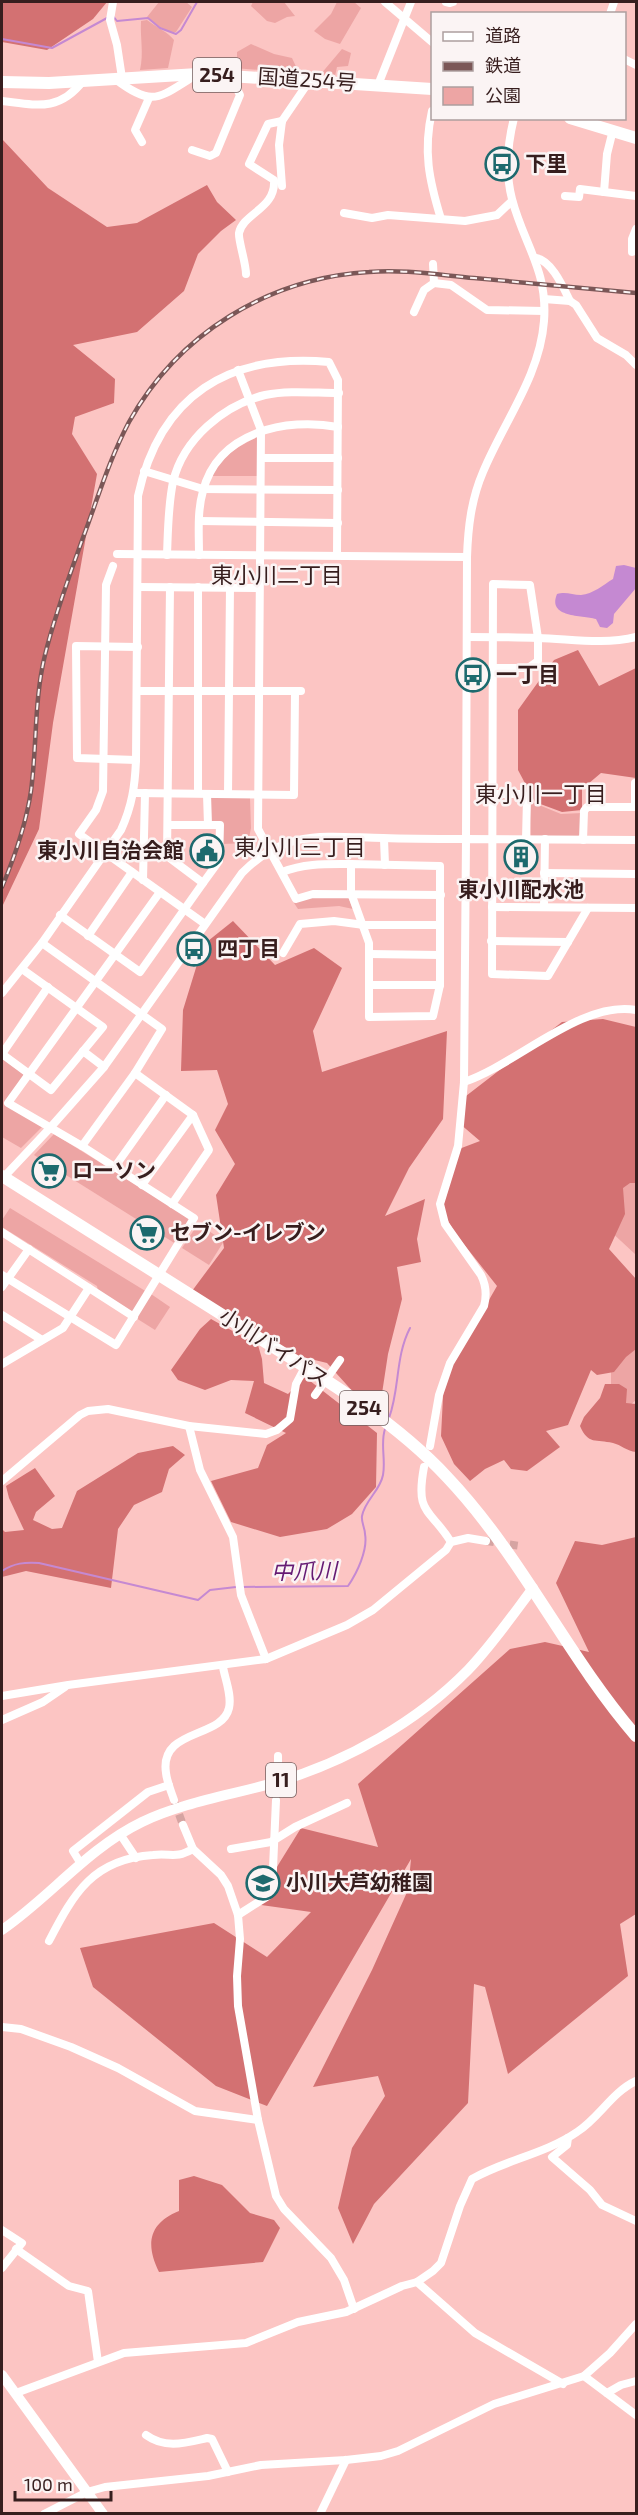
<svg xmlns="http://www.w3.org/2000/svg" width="638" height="2515" viewBox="0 0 638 2515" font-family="'Exo 2','Noto Sans JP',sans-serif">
  <rect width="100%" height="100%" fill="#fcc5c3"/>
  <!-- green -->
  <g fill="#eda5a4">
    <path d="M159,2H186L192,7L176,32C165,33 156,24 147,17Z"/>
    <polygon points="253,2 284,2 295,16 287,17 275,23 267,21 251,6"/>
    <polygon points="337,2 354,2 361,8 340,44 325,39 314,31 331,14"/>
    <path d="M147,20C156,27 168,32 174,40L168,68L140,70C144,53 140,38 141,21Z"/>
    <polygon points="251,44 274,54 292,58 299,73 233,68 237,59 237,52"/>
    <polygon points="342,49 351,53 348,66 337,67 335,76 320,75"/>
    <path d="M257,437V476H212C222,455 238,447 257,437Z"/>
    <polygon points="210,797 250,798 251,828 248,843 222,844 222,823 210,823"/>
    <polygon points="529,801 561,814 582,813 582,833 578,836 531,836"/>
    <polygon points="314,896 348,897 353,909 339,906 298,909 294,903"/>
    <polygon points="2,1058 24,1075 5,1103 42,1127 21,1148 2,1137"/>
    <polygon points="54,1134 188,1217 189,1220 176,1244 34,1155"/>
    <polygon points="636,1179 636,1270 635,1254 608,1229 623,1183"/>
    <polygon points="10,1208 147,1292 136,1310 131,1311 98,1291 97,1286 2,1227 2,1220"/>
    <polygon points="198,1224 224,1241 209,1265 182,1248"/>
    <polygon points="151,1294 170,1307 155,1330 136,1318"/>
    <polygon points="636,1315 636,1400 626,1409 611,1389 611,1334"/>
  </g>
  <!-- forest -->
  <g fill="#d37172">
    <polygon points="2,2 107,2 93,19 47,50 2,42"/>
    <polygon points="2,139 48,188 107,227 137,223 207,185 217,202 236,220 221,231 198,254 184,291 137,332 73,345 115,379 114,403 75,417 72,434 97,474 53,723 39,829 2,907"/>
    <polygon points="578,650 599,686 636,668 636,778 601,773 582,789 582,810 562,812 535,802 518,770 518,710 554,660"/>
    <polygon points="233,921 275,965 314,948 342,968 313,1031 322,1072 447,1031 443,1119 409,1168 385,1216 425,1199 417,1239 421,1262 397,1267 402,1299 388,1354 381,1400 355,1394 327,1363 294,1355 192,1291 224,1248 216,1195 235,1164 215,1130 228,1104 217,1070 181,1071 183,1010 203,945"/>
    <polygon points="603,1019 636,1027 636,1183 630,1183 623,1188 625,1214 609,1249 636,1279 636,1349 626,1357 614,1372 597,1375 591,1370 568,1425 546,1431 560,1447 527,1471 511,1469 504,1460 485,1469 470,1481 454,1464 441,1436 444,1378 497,1286 455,1233 442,1210 459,1149 480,1141 459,1123 466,1096 562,1022"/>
    <polygon points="211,1319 258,1345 262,1359 264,1383 288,1394 305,1377 377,1433 376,1487 352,1514 327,1529 280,1537 231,1522 211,1481 258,1468 267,1445 286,1433 245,1413 254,1381 231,1380 205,1390 178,1380 171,1370 200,1329"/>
    <path d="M605,1384H619L627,1389L626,1403L636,1404V1452C627,1451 621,1445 613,1443C596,1439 588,1445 580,1426L584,1417L600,1398Z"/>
    <polygon points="173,1446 185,1455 169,1469 162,1492 134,1505 118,1529 111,1588 26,1571 2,1577 2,1529 5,1532 24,1530 9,1498 6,1486 35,1468 55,1496 36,1512 33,1520 52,1529 62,1528 77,1491 138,1453"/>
    <polygon points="636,1537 636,1914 620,1924 628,1976 508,2074 485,1987 474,1984 468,2103 374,2204 353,2244 338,2208 352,2148 385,2096 378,2076 313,2087 372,1970 408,1890 411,1859 267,2106 216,2086 93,1987 80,1948 214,1923 267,1957 311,1912 254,1904 301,1828 378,1847 358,1784 510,1649 545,1642 589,1652 556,1583 575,1541 602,1545"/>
    <path d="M194,2176L222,2185L250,2213L274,2220L280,2228L263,2262L159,2272C145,2244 149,2223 179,2211V2180Z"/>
  </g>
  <!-- water -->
  <path fill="#c589d2" d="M624,565L636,568V588L614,614L613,623L607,628L600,627L596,619C582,615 547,618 557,594C566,591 572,595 581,595C593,594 603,585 613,579L616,566Z"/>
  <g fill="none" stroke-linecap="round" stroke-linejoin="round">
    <!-- stream -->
    <g stroke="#c589d2" stroke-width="2">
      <polyline points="113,16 117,21 148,18 160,28 176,34 181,30 197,2"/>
      <polyline points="2,39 52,48 107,18"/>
      <path d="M389,1418C400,1388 395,1357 410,1328"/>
      <path d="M2,1571C14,1563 25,1562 39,1563L198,1600L210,1590L236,1587"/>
      <path d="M242,1587L348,1586C357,1573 368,1550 365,1534C365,1528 361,1522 362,1516C365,1500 380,1491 383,1475C386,1459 380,1444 385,1429"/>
    </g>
    <!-- minor-tunnel -->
    <g stroke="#d5a4a2" stroke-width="8" stroke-dasharray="8 4" stroke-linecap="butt">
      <polyline points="486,1541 520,1546"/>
      <polyline points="276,1800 277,1778"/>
      <polyline points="175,1803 183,1825"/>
    </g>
    <!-- minor -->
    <g stroke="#fff" stroke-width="8">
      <polyline points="113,2 110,20 117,45 122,78"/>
      <polyline points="385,2 432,42"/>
      <polyline points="446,2 450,3 453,2"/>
      <polyline points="610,14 614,2"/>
      <polyline points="624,59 636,65"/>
      <path d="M115,79C154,108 158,98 196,75"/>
      <polyline points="378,85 411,2"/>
      <path d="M2,101C36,105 59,112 83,81"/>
      <path d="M432,111C423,151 429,180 441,219"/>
      <polyline points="142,142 135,130 149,98"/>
      <polyline points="192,150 210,156 216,153 240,95 236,87 238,75"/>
      <polyline points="282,186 279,145 282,121 310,80"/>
      <polyline points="604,192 607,154 613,130"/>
      <polyline points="565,196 579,197 580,189 636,196"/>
      <polyline points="344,213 372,218 388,215 465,221 497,215 512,201"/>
      <polyline points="632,252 632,239 636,229"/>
      <path d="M536,258C552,261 563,287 570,301"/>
      <path d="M246,274C246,263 238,240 239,233C243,213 276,209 274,180L249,164L268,124L282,121"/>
      <polyline points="434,283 451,285 487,310 544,311"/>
      <polyline points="544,299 570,301 576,305 597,338 626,355 636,365"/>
      <polyline points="414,312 424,290 434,283 433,264"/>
      <polyline points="238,370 261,430 258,829 296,899 313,894 441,895"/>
      <polyline points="261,458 338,458"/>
      <polyline points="144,471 203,489 338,490"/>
      <polyline points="199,521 338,523"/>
      <polyline points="117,554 467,557"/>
      <path d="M167,555C168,531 168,506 173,482C183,439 224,405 265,395C289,390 314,393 339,393"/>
      <path d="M199,555C199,534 197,512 203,491C218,432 286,417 338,427"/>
      <polyline points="113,566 106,585 103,791 96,810 79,834 205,924"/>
      <polyline points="138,587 259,588"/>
      <polyline points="198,587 198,793"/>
      <path d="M467,637C491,637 514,637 538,638C572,639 603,645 636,637"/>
      <polyline points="493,668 528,668 538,661 538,638 530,585 493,584 492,974 548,976 588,908"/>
      <polyline points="137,691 301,691"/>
      <polyline points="136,760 77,758 76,646 138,647"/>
      <polyline points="635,783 635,807"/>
      <polyline points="135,793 294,795 295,692"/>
      <polyline points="207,794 208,825"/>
      <polyline points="228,794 230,587"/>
      <polyline points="492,794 523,794 527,798 526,839"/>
      <polyline points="168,825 220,825 219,861 203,883"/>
      <polyline points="384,839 385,865"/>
      <polyline points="583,840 584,811 587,807 636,807"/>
      <polygon points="351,864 440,866 440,985 433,1016 369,1017 369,943 351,893"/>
      <path d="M282,872C305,863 326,864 351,864"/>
      <polyline points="544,873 636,874"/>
      <polyline points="143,880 145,793"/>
      <polyline points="492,907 636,908"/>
      <polyline points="544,907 545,839"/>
      <polyline points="60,915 140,972 203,883 167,856 170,587"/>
      <polyline points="88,936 132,872"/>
      <polyline points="491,941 568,942"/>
      <polyline points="42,943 162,1029 135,1073 82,1146"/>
      <polyline points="283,953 300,924 334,921 364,925 440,925"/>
      <polyline points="369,954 440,955"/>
      <polyline points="369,985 440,985"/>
      <path d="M2,993L42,943L121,830C132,806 135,786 136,760L138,496C160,395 229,353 329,362L338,380L337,555"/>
      <polyline points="83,1051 104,1067"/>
      <polyline points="2,1054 51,1090 103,1027 22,969"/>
      <polyline points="2,1054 48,987"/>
      <polyline points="135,1073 193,1115 209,1150 172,1204"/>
      <path d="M464,1082C516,1065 581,1000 636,1010"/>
      <polyline points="114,1168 166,1095"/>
      <path d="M2,1179L50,1128L104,1067L242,873C286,828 326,837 383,838C410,839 438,839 466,839L467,557C468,528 471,500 483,472C503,423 540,376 544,321C548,270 524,245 512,199C505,172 507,146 514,118"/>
      <polyline points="142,1185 193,1115"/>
      <polyline points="2,1232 134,1317"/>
      <polyline points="2,1275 116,1345 194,1218 82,1146 8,1103 160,892"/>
      <polyline points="2,1287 29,1249"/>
      <polyline points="2,1315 42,1340"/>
      <polyline points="2,1364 63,1328 89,1288"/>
      <polyline points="315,1395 340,1360"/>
      <polyline points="189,1426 200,1470 233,1537 241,1595 266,1659"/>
      <path d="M430,1446L439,1395L450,1363L484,1306C487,1295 486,1285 481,1275L445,1224L440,1204L458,1146L464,1082L466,839L636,840"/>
      <path d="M424,1467C415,1515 430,1508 451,1542"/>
      <polyline points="2,1481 80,1415 88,1411 108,1409 189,1426 266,1434 277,1430 290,1419 296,1384 305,1367"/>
      <polyline points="2,1696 68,1685 266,1659 347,1625 373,1610 446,1550 451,1542 468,1538 486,1541"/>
      <polyline points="2,1720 43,1702 65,1687"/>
      <polyline points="278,1772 278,1756"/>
      <path d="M174,1800C171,1791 167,1782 166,1773C159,1728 222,1739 229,1708C232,1695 225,1679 223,1667"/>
      <polyline points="183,1825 193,1849 221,1875 228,1886 238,1915 240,1939 237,1976 238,2006 258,2120 276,2196 284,2209 331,2258 344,2280 354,2309"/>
      <polyline points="120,1834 136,1858"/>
      <polyline points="231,1849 271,1842 295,1827 347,1803"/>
      <polyline points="81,1864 73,1851 148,1792 169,1785"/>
      <polyline points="238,1915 268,1896 272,1891 276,1800"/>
      <path d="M49,1941C74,1893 93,1859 153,1855C172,1853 175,1859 193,1849"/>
      <polyline points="2,2027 21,2029 71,2047 118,2068 195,2111 258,2120"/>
      <polyline points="568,2138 567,2145 552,2157 590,2190 602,2205 636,2221"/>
      <polyline points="2,2230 22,2243 2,2268"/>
      <polyline points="16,2249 69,2286 88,2291 98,2362"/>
      <polyline points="417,2282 475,2333 563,2384"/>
      <polyline points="584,2376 636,2415"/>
      <path d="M16,2393L124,2353L246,2343L298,2322L346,2312L402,2286L417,2282L433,2271L441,2263L460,2206L472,2179C505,2160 545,2154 577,2132C599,2118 612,2092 636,2081"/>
      <polyline points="607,2393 621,2385 636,2381"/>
      <path d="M146,2435C165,2449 185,2443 207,2438L212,2439L228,2472"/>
      <polyline points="44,2514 87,2492 105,2487 208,2476 261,2465 346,2460 381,2456 398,2451 494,2404 584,2376 610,2353 636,2324"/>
      <polyline points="320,2514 346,2460"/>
    </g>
    <!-- major -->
    <g stroke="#fff" stroke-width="10">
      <path d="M2,1930C50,1897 88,1848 142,1822C184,1802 232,1795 277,1782C346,1762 417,1722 468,1670C492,1645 512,1616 533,1588"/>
      <polyline points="2,2375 103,2514"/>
    </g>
    <!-- highway -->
    <g stroke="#fff" stroke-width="12">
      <polyline points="2,82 49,83 198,74 432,89"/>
      <polyline points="570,118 636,138"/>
      <path d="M2,1176C85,1228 168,1280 251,1333C318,1375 392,1418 447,1477C522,1556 566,1655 636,1736"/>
    </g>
    <!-- rail casing -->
    <g stroke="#7b5757" stroke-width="4.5">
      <path id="rail" d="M2,887C15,856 26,824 31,791C37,746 34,700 45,655C55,614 70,574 84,535C98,497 110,458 129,422C178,334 268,278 369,272C403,269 439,275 474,278C528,283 582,288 636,293"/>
    </g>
    <!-- rail -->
    <use href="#rail" stroke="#fbf4f4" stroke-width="2" stroke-dasharray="7" stroke-linecap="butt"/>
  </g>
  <!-- icons -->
  <defs>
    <g id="bus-ring" transform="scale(1.725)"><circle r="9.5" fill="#fbf4f4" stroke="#1d6a6e" stroke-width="1.5"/><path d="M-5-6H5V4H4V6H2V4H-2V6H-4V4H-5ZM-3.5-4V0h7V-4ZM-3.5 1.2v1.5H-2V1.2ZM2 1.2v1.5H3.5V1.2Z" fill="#1d6a6e"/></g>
    <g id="civic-ring" transform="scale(1.725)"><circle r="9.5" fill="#fbf4f4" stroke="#1d6a6e" stroke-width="1.5"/><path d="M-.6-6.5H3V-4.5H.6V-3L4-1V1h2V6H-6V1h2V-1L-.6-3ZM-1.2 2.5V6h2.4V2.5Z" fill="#1d6a6e"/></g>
    <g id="building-ring" transform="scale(1.725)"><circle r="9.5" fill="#fbf4f4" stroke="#1d6a6e" stroke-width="1.5"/><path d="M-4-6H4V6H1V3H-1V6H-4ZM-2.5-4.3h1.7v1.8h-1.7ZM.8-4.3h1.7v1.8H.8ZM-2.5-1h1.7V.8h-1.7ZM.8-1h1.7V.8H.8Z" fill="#1d6a6e"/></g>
    <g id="supermarket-ring" transform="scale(1.725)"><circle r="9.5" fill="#fbf4f4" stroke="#1d6a6e" stroke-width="1.5"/><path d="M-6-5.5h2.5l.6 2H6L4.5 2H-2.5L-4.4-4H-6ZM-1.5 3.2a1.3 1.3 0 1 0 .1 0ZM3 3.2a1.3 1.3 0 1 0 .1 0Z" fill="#1d6a6e"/></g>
    <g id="school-ring" transform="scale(1.725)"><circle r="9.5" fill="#fbf4f4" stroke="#1d6a6e" stroke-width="1.5"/><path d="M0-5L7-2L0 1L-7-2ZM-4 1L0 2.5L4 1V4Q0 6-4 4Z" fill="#1d6a6e"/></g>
  </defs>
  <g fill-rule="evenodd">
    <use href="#bus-ring" x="502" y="164"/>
    <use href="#bus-ring" x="473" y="675"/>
    <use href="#civic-ring" x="207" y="851"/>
    <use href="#building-ring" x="521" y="857"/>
    <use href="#bus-ring" x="194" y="949"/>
    <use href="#supermarket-ring" x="49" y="1171"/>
    <use href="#supermarket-ring" x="147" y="1233"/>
    <use href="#school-ring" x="263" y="1883"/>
  </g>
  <g text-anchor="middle" stroke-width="5" stroke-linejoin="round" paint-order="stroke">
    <!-- shield labels -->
    <g fill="#fbf4f4" stroke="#725e5e" stroke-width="1.5">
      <rect x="193" y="58" width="48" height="34" rx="4.5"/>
      <rect x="340" y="1391" width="48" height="34" rx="4.5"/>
      <rect x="266" y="1763" width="30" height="34" rx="4.5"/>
    </g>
    <g font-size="20" font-weight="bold" fill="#371e1e">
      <text x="217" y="82">254</text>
      <text x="364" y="1415">254</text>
      <text x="281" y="1787">11</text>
    </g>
    <!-- street labels -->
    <g font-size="21" fill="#371e1e" stroke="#fbf4f4">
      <text transform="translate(307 80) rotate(4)" y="7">国道254号</text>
      <text transform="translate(274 1348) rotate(33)" y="7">小川バイパス</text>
    </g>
    <!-- poi labels -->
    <g font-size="21" font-weight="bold" fill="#371e1e" stroke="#fbf4f4" text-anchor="start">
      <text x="525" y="171">下里</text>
      <text x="496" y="682">一丁目</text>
      <text x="184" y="858" text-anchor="end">東小川自治会館</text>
      <text x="521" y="897" text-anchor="middle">東小川配水池</text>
      <text x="217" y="956">四丁目</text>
      <text x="72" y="1178">ローソン</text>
      <text x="170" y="1240">セブン-イレブン</text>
      <text x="286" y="1890">小川大芦幼稚園</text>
    </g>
    <!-- neighbourhood labels -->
    <g font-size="22" fill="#371e1e" stroke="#fbf4f4">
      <text x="277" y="583">東小川二丁目</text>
      <text x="541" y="802">東小川一丁目</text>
      <text x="300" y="855">東小川三丁目</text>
    </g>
    <!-- water labels -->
    <g font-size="22" font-style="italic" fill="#651a73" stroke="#fbf4f4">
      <text transform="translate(304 1571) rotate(-1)" y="8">中爪川</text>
    </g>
  </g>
  <!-- border -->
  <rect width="638" height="2515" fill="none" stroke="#371e1e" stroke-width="6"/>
  <!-- legend -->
  <rect x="431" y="12" width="195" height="108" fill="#fbf4f4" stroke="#ad9e9e" stroke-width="1.5"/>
  <rect x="443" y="32" width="30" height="9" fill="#ffffff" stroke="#ad9e9e" stroke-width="1.5"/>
  <text x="485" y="42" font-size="18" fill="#371e1e">道路</text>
  <rect x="443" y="62" width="30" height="9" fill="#7b5757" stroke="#ad9e9e" stroke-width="1.5"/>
  <text x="485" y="72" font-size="18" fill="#371e1e">鉄道</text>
  <rect x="443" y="87" width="30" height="18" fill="#eda5a4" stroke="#ad9e9e" stroke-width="1.5"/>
  <text x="485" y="102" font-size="18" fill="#371e1e">公園</text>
  <!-- scale -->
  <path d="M15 2491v9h96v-9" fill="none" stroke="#371e1e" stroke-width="3"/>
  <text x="24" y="2491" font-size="18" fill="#371e1e" stroke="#fbf4f4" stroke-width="4.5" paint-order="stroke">100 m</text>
</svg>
